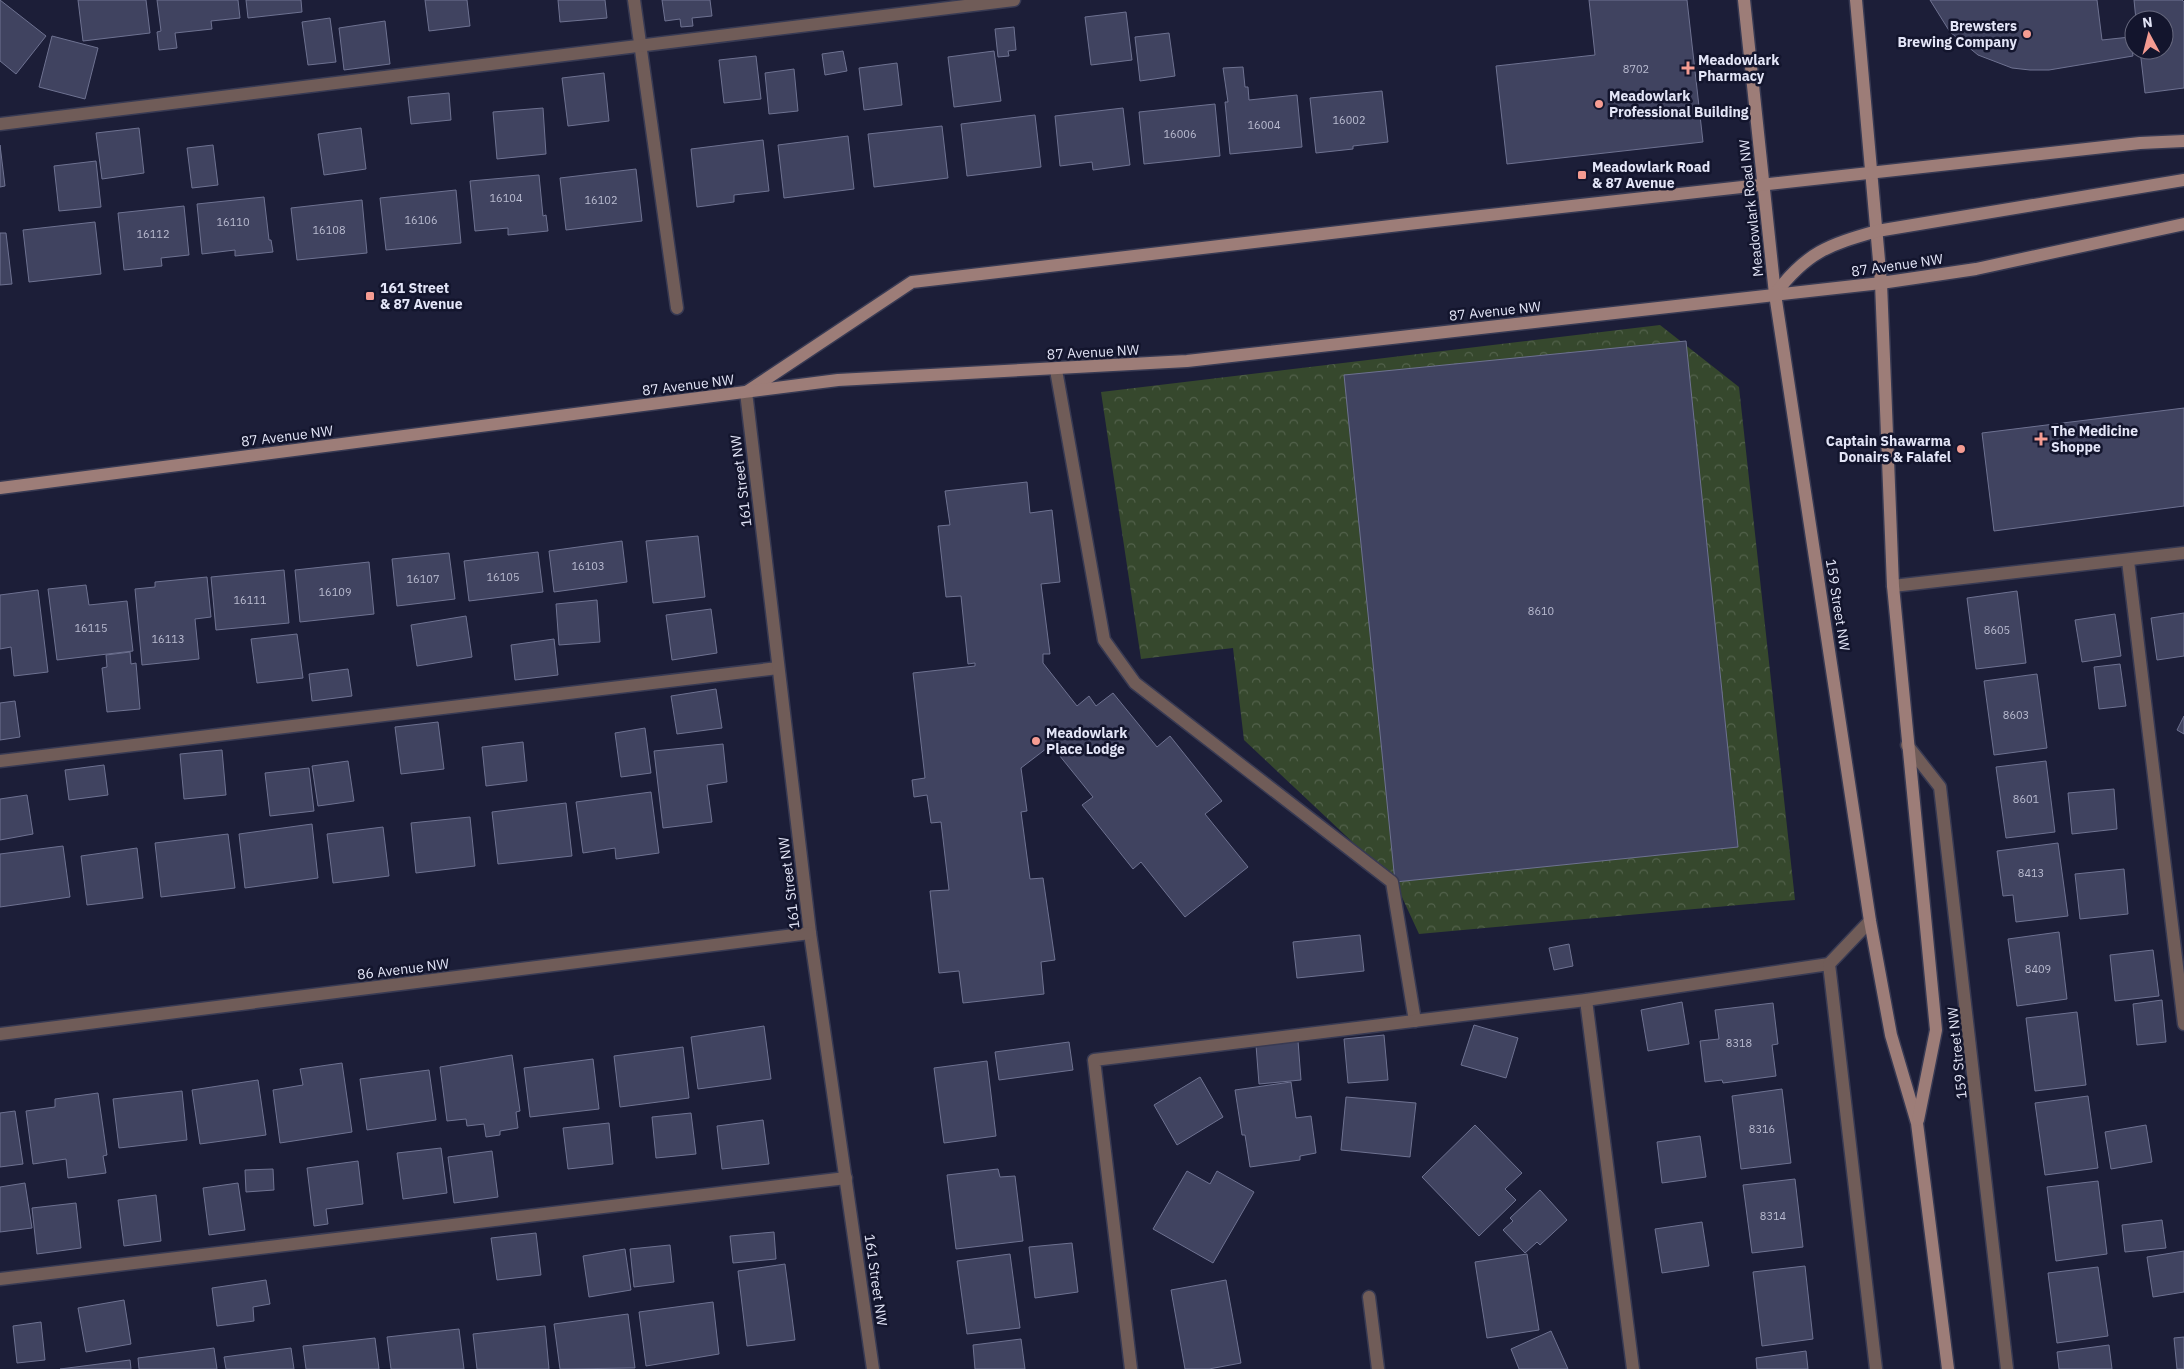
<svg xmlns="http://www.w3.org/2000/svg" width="2184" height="1369" viewBox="0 0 2184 1369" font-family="'IBM Plex Sans',sans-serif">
  <defs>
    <pattern id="park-crowns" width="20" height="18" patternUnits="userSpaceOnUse" patternTransform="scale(1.25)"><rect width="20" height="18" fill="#36482d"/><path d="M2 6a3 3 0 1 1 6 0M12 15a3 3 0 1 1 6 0" fill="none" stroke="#53624c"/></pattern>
  </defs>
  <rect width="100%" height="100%" fill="#1c1e38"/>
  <!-- park -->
  <polygon fill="url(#park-crowns)" points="1660,325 1739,387 1795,900 1419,934 1395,882 1244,740 1233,648 1141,659 1101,392"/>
  <!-- building -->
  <g fill="#404360" stroke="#6e7291">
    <polygon points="0,0 46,36 16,74 0,61"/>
    <polygon points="78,0 146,0 150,33 83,41"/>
    <polygon points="157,0 238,0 240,18 211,21 212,29 175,33 177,48 159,50 157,32 161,31"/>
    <polygon points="246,0 301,0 302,12 248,18"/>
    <polygon points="425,0 467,0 470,26 429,31"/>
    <polygon points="558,0 605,0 607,18 560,22"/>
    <polygon points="662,0 710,0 712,16 692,18 693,26 681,27 680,19 665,21"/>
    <polygon points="1589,0 1687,0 1703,142 1507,164 1496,66 1595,55"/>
    <polygon points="2097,0 2102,40 2130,37 2133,56 2049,70 2030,70 2012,68 1978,55 1950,32 1930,0"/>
    <polygon points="2134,0 2182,0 2184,2 2184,88 2145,93 2140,50 2164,50 2164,20 2136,20"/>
    <polygon points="1126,12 1132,60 1091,65 1085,17"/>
    <polygon points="330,18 336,62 308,65 302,22"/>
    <polygon points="385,21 390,64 344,70 339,28"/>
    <polygon points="1014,27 1016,50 1008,51 1009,56 998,57 995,29"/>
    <polygon points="1169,33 1175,76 1140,81 1135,37"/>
    <polygon points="52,36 98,48 85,99 39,87"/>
    <polygon points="843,51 847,71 825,75 822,54"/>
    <polygon points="994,51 1001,101 954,107 948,57"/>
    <polygon points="756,56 761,99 724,103 719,60"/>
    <polygon points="897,63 902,105 864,110 859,68"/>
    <polygon points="1243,67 1245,87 1248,87 1249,100 1297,95 1302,147 1230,154 1225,102 1228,102 1223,68"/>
    <polygon points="794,69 798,111 769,114 765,73"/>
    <polygon points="604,73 609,121 568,126 562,78"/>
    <polygon points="1382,91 1388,142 1353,146 1353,149 1316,153 1310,98"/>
    <polygon points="449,93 451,120 411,124 408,97"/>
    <polygon points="1215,104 1220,156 1144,164 1139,112"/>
    <polygon points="543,108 546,154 497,159 493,112"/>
    <polygon points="1123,108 1130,165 1093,170 1092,162 1060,166 1055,116"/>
    <polygon points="1035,115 1041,167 967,176 961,124"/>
    <polygon points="942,126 948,178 874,187 868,134"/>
    <polygon points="139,128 144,173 102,179 96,133"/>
    <polygon points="361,128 366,169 324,175 318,134"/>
    <polygon points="848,136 854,189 784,198 778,145"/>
    <polygon points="763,140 769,191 734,195 734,202 697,207 691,149"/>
    <polygon points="0,145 5,186 0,187"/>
    <polygon points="213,145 218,185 192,188 187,148"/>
    <polygon points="96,161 101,207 59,211 54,166"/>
    <polygon points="636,169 642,221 566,230 560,178"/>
    <polygon points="539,175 543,216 546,215 548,231 508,235 508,228 475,231 470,181"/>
    <polygon points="456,190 461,243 386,250 380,198"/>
    <polygon points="264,197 269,240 271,240 273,252 235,256 235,250 202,254 197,204"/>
    <polygon points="362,200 367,253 297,260 291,208"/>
    <polygon points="184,206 189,255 161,258 162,266 124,270 118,213"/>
    <polygon points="95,222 101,274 29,282 23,230"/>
    <polygon points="0,233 6,233 12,284 0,285"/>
    <polygon points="1686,341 1738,847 1395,882 1344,375"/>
    <polygon points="2184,408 2184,506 1994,531 1982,433"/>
    <polygon points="1027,482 1030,513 1052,510 1060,582 1041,584 1050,654 1043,654 1043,663 1077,706 1089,696 1096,706 1113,693 1157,747 1170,736 1222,801 1205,814 1248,867 1185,917 1141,862 1133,869 1082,805 1093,797 1051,745 1021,768 1027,811 1021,812 1030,879 1043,878 1055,960 1041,962 1044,994 963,1003 959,971 939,973 930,891 949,890 941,822 931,823 927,795 914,797 912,780 925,778 913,673 975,666 975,663 968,664 961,596 946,597 938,526 950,525 945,491"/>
    <polygon points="698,536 705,597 653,603 646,541"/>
    <polygon points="622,541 627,582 554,592 549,551"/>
    <polygon points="538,552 543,592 469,601 464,561"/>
    <polygon points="449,553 455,599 397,606 392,559"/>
    <polygon points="369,562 374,614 300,622 295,570"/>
    <polygon points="284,570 289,623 216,630 211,577"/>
    <polygon points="207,577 211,617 195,619 199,659 142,665 135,589 155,587 155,582"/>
    <polygon points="86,585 89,605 127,601 133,651 57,660 48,589"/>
    <polygon points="38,590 48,672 14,676 11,647 0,649 0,595"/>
    <polygon points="2017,591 2026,663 1976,669 1967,598"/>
    <polygon points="597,600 600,642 559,645 556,604"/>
    <polygon points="711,609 717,653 672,660 666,615"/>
    <polygon points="2184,613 2184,656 2157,660 2151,618"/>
    <polygon points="2115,614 2121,656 2082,662 2075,620"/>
    <polygon points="466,616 472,657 417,666 411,625"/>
    <polygon points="297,634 303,678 257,683 251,639"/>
    <polygon points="554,639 558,675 515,680 511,645"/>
    <polygon points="130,652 131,664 136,663 140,709 107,712 102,668 107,667 106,655"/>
    <polygon points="2120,664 2126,706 2099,709 2094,667"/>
    <polygon points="348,669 352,696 312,701 309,674"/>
    <polygon points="2037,674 2047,748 1994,755 1984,681"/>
    <polygon points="716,689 722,728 677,734 671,696"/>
    <polygon points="15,701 20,737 0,740 0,703"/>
    <polygon points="2184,716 2184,734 2177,730"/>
    <polygon points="438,722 444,769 401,774 395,727"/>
    <polygon points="645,728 651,773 621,777 615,733"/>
    <polygon points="523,742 527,781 486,786 482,747"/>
    <polygon points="723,744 727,782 707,785 712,822 663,828 654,751"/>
    <polygon points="222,750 226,795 184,799 180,754"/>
    <polygon points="348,761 354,801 318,806 312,766"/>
    <polygon points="2046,761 2055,832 2006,838 1996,767"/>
    <polygon points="104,765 108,795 69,800 65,770"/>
    <polygon points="309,768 314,811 270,816 265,773"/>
    <polygon points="2114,789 2117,829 2072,834 2068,793"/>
    <polygon points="651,792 659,853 616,859 615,848 583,853 576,802"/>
    <polygon points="27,795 33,834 0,840 0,799"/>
    <polygon points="566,803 572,856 498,864 492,812"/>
    <polygon points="470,817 475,866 416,873 411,823"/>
    <polygon points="312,824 318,878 245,888 239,834"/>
    <polygon points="383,827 389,876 333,883 327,834"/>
    <polygon points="228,834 235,888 161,897 155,843"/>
    <polygon points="2058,843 2068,916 2016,922 2013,895 2003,896 1997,851"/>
    <polygon points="63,846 70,897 0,907 0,854"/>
    <polygon points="137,848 143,898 87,905 81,856"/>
    <polygon points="2124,869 2128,914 2080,919 2075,874"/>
    <polygon points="2059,932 2067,999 2017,1006 2008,939"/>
    <polygon points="1360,935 1364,971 1297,978 1293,942"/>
    <polygon points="1569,944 1573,966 1554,970 1549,948"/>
    <polygon points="2153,950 2159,996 2115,1001 2110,955"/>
    <polygon points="2162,1000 2166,1042 2137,1045 2133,1004"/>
    <polygon points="1682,1002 1689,1044 1648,1051 1641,1010"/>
    <polygon points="1773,1003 1778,1044 1772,1045 1776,1076 1723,1083 1722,1080 1705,1082 1700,1041 1719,1039 1715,1010"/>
    <polygon points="2077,1012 2086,1085 2035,1091 2026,1018"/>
    <polygon points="1474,1025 1518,1038 1506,1078 1461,1065"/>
    <polygon points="764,1026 771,1079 698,1089 691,1037"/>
    <polygon points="1384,1035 1388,1080 1348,1083 1344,1039"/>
    <polygon points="1298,1041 1301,1080 1259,1084 1256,1045"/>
    <polygon points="1069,1042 1073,1070 999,1080 995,1052"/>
    <polygon points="683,1047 689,1098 620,1107 614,1056"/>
    <polygon points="512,1055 520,1111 516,1112 518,1128 500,1131 500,1135 486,1137 484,1124 467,1126 466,1119 447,1121 440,1067"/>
    <polygon points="593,1059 599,1109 530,1117 524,1068"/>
    <polygon points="987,1061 996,1136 944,1143 934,1068"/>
    <polygon points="342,1063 352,1132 280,1143 273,1090 303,1085 300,1069"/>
    <polygon points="429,1070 436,1120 367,1130 360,1079"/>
    <polygon points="1200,1077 1223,1117 1177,1145 1154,1105"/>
    <polygon points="258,1080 266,1135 200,1144 192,1090"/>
    <polygon points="1291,1082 1296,1118 1311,1116 1316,1153 1300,1156 1300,1160 1250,1167 1245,1135 1242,1135 1235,1090"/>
    <polygon points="1782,1089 1791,1163 1741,1169 1732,1096"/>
    <polygon points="182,1091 187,1140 119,1148 113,1099"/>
    <polygon points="98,1093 107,1155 103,1156 106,1173 68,1178 66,1159 33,1164 26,1111 55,1107 55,1099"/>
    <polygon points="2088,1096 2098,1168 2045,1175 2035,1103"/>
    <polygon points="1346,1097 1416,1103 1410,1157 1341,1150"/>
    <polygon points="15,1111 23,1164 0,1167 0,1113"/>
    <polygon points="691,1113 696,1154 656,1158 652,1117"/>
    <polygon points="763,1120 769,1164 722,1169 717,1126"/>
    <polygon points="609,1123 613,1164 568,1169 563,1128"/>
    <polygon points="1475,1125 1522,1173 1505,1189 1516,1200 1479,1236 1422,1177"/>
    <polygon points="2146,1125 2152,1162 2111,1169 2105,1132"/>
    <polygon points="1700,1136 1706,1177 1662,1183 1657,1142"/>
    <polygon points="441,1148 447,1193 403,1199 397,1153"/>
    <polygon points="492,1151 498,1197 454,1203 448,1157"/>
    <polygon points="358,1161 363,1204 326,1209 328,1224 314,1226 307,1168"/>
    <polygon points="273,1169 274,1190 246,1192 245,1170"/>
    <polygon points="998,1169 1000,1177 1015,1176 1023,1241 956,1249 947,1175"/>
    <polygon points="1187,1171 1210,1184 1217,1171 1254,1192 1213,1263 1153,1229"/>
    <polygon points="1795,1179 1803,1247 1752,1253 1743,1185"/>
    <polygon points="2098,1181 2107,1254 2056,1261 2047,1187"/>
    <polygon points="25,1183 32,1228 0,1232 0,1187"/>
    <polygon points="238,1183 245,1230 209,1235 203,1188"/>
    <polygon points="1540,1190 1567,1220 1540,1245 1537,1242 1525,1253 1503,1230 1513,1221 1510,1218"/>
    <polygon points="156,1195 161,1241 124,1246 118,1200"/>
    <polygon points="76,1203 81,1248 37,1254 32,1208"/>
    <polygon points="2162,1220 2166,1248 2125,1252 2122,1225"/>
    <polygon points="1702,1222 1709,1266 1662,1273 1655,1229"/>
    <polygon points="774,1232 776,1259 733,1263 730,1236"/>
    <polygon points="536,1233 541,1275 497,1280 491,1238"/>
    <polygon points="1072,1243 1078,1292 1035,1298 1029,1247"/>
    <polygon points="670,1245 674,1282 634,1287 630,1249"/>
    <polygon points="625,1249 631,1290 589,1297 583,1256"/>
    <polygon points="2184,1251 2184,1292 2153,1297 2147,1257"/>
    <polygon points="1010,1254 1020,1328 967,1334 957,1261"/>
    <polygon points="1527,1254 1539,1330 1487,1338 1475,1262"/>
    <polygon points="785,1264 795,1340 747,1346 738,1271"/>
    <polygon points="1805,1266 1813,1339 1762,1346 1753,1272"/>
    <polygon points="2098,1267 2108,1336 2057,1343 2048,1273"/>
    <polygon points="266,1280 270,1304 253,1307 254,1321 217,1326 212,1288"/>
    <polygon points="1226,1280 1241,1363 1209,1369 1185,1369 1171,1290"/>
    <polygon points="124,1300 131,1344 86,1352 78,1308"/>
    <polygon points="713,1302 719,1354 646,1366 639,1312"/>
    <polygon points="628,1314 635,1368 560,1369 554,1324"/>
    <polygon points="41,1322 45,1360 17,1363 13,1326"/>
    <polygon points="545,1326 549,1369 477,1369 473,1334"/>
    <polygon points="459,1329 464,1369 391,1369 387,1337"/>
    <polygon points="1551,1331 1568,1369 1519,1369 1511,1349"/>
    <polygon points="2184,1337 2184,1369 2177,1369 2174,1338"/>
    <polygon points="375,1338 379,1369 306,1369 303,1346"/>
    <polygon points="1021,1339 1025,1369 975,1369 973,1345"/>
    <polygon points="2109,1345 2112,1369 2059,1369 2057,1352"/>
    <polygon points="214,1348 217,1369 139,1369 138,1358"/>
    <polygon points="291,1348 294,1369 226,1369 224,1357"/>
    <polygon points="1806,1351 1808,1369 1757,1369 1756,1358"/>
    <polygon points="130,1360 131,1369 60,1369"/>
  </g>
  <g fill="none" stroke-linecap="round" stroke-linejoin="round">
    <!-- lane casing -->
    <g stroke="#383a53" stroke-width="15">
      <g id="lane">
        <polyline points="634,0 677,308"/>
        <polyline points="0,124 1014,0"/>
        <polyline points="1056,370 1104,640 1135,683 1392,882 1415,1021"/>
        <polyline points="2128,561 2184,1024"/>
        <polyline points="1893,586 2184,553"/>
        <polyline points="0,761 778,668"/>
        <polyline points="1586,1000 1633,1369"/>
        <polyline points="0,1279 846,1178"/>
        <polyline points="1131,1369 1094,1060 1586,1000 1829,964"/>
      </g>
    </g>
    <!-- street casing -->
    <g stroke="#383a53" stroke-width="15">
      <g id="street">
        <polyline points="746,392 810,933 873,1369"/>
        <polyline points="1907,745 1940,787 2007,1369"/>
        <polyline points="1870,921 1829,964 1876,1369"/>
        <polyline points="0,1034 810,933"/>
        <polyline points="1369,1297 1378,1369"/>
      </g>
    </g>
    <!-- secondary casing -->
    <g stroke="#383a53" stroke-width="15">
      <g id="secondary">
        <polyline points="1744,0 1775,294 1870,921 1891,1035 1917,1123 1948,1369"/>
        <polyline points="1856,0 1881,283 1893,586 1936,1030 1918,1120"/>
        <path d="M1775,294C1807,252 1828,245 1877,231L2184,180"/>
        <polyline points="748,391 912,282 1408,224 2140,143 2184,141"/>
        <polyline points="0,488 838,380 1187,361 1881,283 1976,269 2184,224"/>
      </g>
    </g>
    <!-- lane -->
    <use href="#lane" stroke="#705c58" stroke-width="12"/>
    <!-- street -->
    <use href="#street" stroke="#705c58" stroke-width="12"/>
    <!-- secondary -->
    <use href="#secondary" stroke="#9d7d78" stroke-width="12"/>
  </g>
  <!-- markers -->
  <g fill="#f59c92" stroke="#13152d" stroke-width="2">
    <circle cx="2027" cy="34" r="5"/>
    <path d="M1685.5 60.5h5v5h5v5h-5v5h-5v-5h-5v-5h5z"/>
    <circle cx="1599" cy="104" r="5"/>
    <rect x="1577" y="170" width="10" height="10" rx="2.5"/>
    <rect x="365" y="291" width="10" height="10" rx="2.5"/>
    <path d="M2038.5 431.5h5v5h5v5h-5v5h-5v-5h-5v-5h5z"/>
    <circle cx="1961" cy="449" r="5"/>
    <circle cx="1036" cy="741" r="5"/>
  </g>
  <g text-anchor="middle" stroke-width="5" stroke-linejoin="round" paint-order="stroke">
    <!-- number labels -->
    <g font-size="11" fill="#babcd1">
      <text x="1636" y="73">8702</text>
      <text x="1349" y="124">16002</text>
      <text x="1264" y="129">16004</text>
      <text x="1180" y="138">16006</text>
      <text x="506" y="202">16104</text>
      <text x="601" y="204">16102</text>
      <text x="421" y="224">16106</text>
      <text x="233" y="226">16110</text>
      <text x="329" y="234">16108</text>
      <text x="153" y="238">16112</text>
      <text x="588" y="570">16103</text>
      <text x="503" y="581">16105</text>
      <text x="423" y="583">16107</text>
      <text x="335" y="596">16109</text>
      <text x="250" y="604">16111</text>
      <text x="1541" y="615">8610</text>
      <text x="91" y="632">16115</text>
      <text x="1997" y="634">8605</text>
      <text x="168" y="643">16113</text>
      <text x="2016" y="719">8603</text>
      <text x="2026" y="803">8601</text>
      <text x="2031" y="877">8413</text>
      <text x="2038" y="973">8409</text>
      <text x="1739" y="1047">8318</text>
      <text x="1762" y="1133">8316</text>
      <text x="1773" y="1220">8314</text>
    </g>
    <!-- poi labels -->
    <g font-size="14" font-weight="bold" fill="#e3e5f7" stroke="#13152d" text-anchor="start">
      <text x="2017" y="31" text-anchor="end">Brewsters<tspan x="2017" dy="16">Brewing Company</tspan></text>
      <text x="1698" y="65">Meadowlark<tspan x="1698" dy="16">Pharmacy</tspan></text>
      <text x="1609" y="101">Meadowlark<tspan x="1609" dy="16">Professional Building</tspan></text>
      <text x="1592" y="172">Meadowlark Road<tspan x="1592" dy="16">&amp; 87 Avenue</tspan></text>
      <text x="380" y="293">161 Street<tspan x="380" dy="16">&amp; 87 Avenue</tspan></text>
      <text x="2051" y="436">The Medicine<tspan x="2051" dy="16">Shoppe</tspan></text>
      <text x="1951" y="446" text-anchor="end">Captain Shawarma<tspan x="1951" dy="16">Donairs &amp; Falafel</tspan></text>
      <text x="1046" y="738">Meadowlark<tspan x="1046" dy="16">Place Lodge</tspan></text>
    </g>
    <!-- street labels -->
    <g font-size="14" fill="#e3e5f7" stroke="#13152d">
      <text transform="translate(1751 208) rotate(-96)" y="5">Meadowlark Road NW</text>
      <text transform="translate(1897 265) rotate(-8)" y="5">87 Avenue NW</text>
      <text transform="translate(1495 311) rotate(-6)" y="5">87 Avenue NW</text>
      <text transform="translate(1093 352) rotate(-3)" y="5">87 Avenue NW</text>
      <text transform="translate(688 385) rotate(-7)" y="5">87 Avenue NW</text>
      <text transform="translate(287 436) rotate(-7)" y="5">87 Avenue NW</text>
      <text transform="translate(741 481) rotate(-97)" y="5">161 Street NW</text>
      <text transform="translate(1838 605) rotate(81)" y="5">159 Street NW</text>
      <text transform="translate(789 883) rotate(-97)" y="5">161 Street NW</text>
      <text transform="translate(403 969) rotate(-7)" y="5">86 Avenue NW</text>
      <text transform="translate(1957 1053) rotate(-96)" y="5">159 Street NW</text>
      <text transform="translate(876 1280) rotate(82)" y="5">161 Street NW</text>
    </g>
  </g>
  <!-- north arrow -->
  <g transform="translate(2149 35) rotate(353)"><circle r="24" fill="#13152d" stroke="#66687e"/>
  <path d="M0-4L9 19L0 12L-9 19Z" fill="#f59c92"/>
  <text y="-8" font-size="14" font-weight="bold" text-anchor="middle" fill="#e3e5f7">N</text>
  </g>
</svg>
